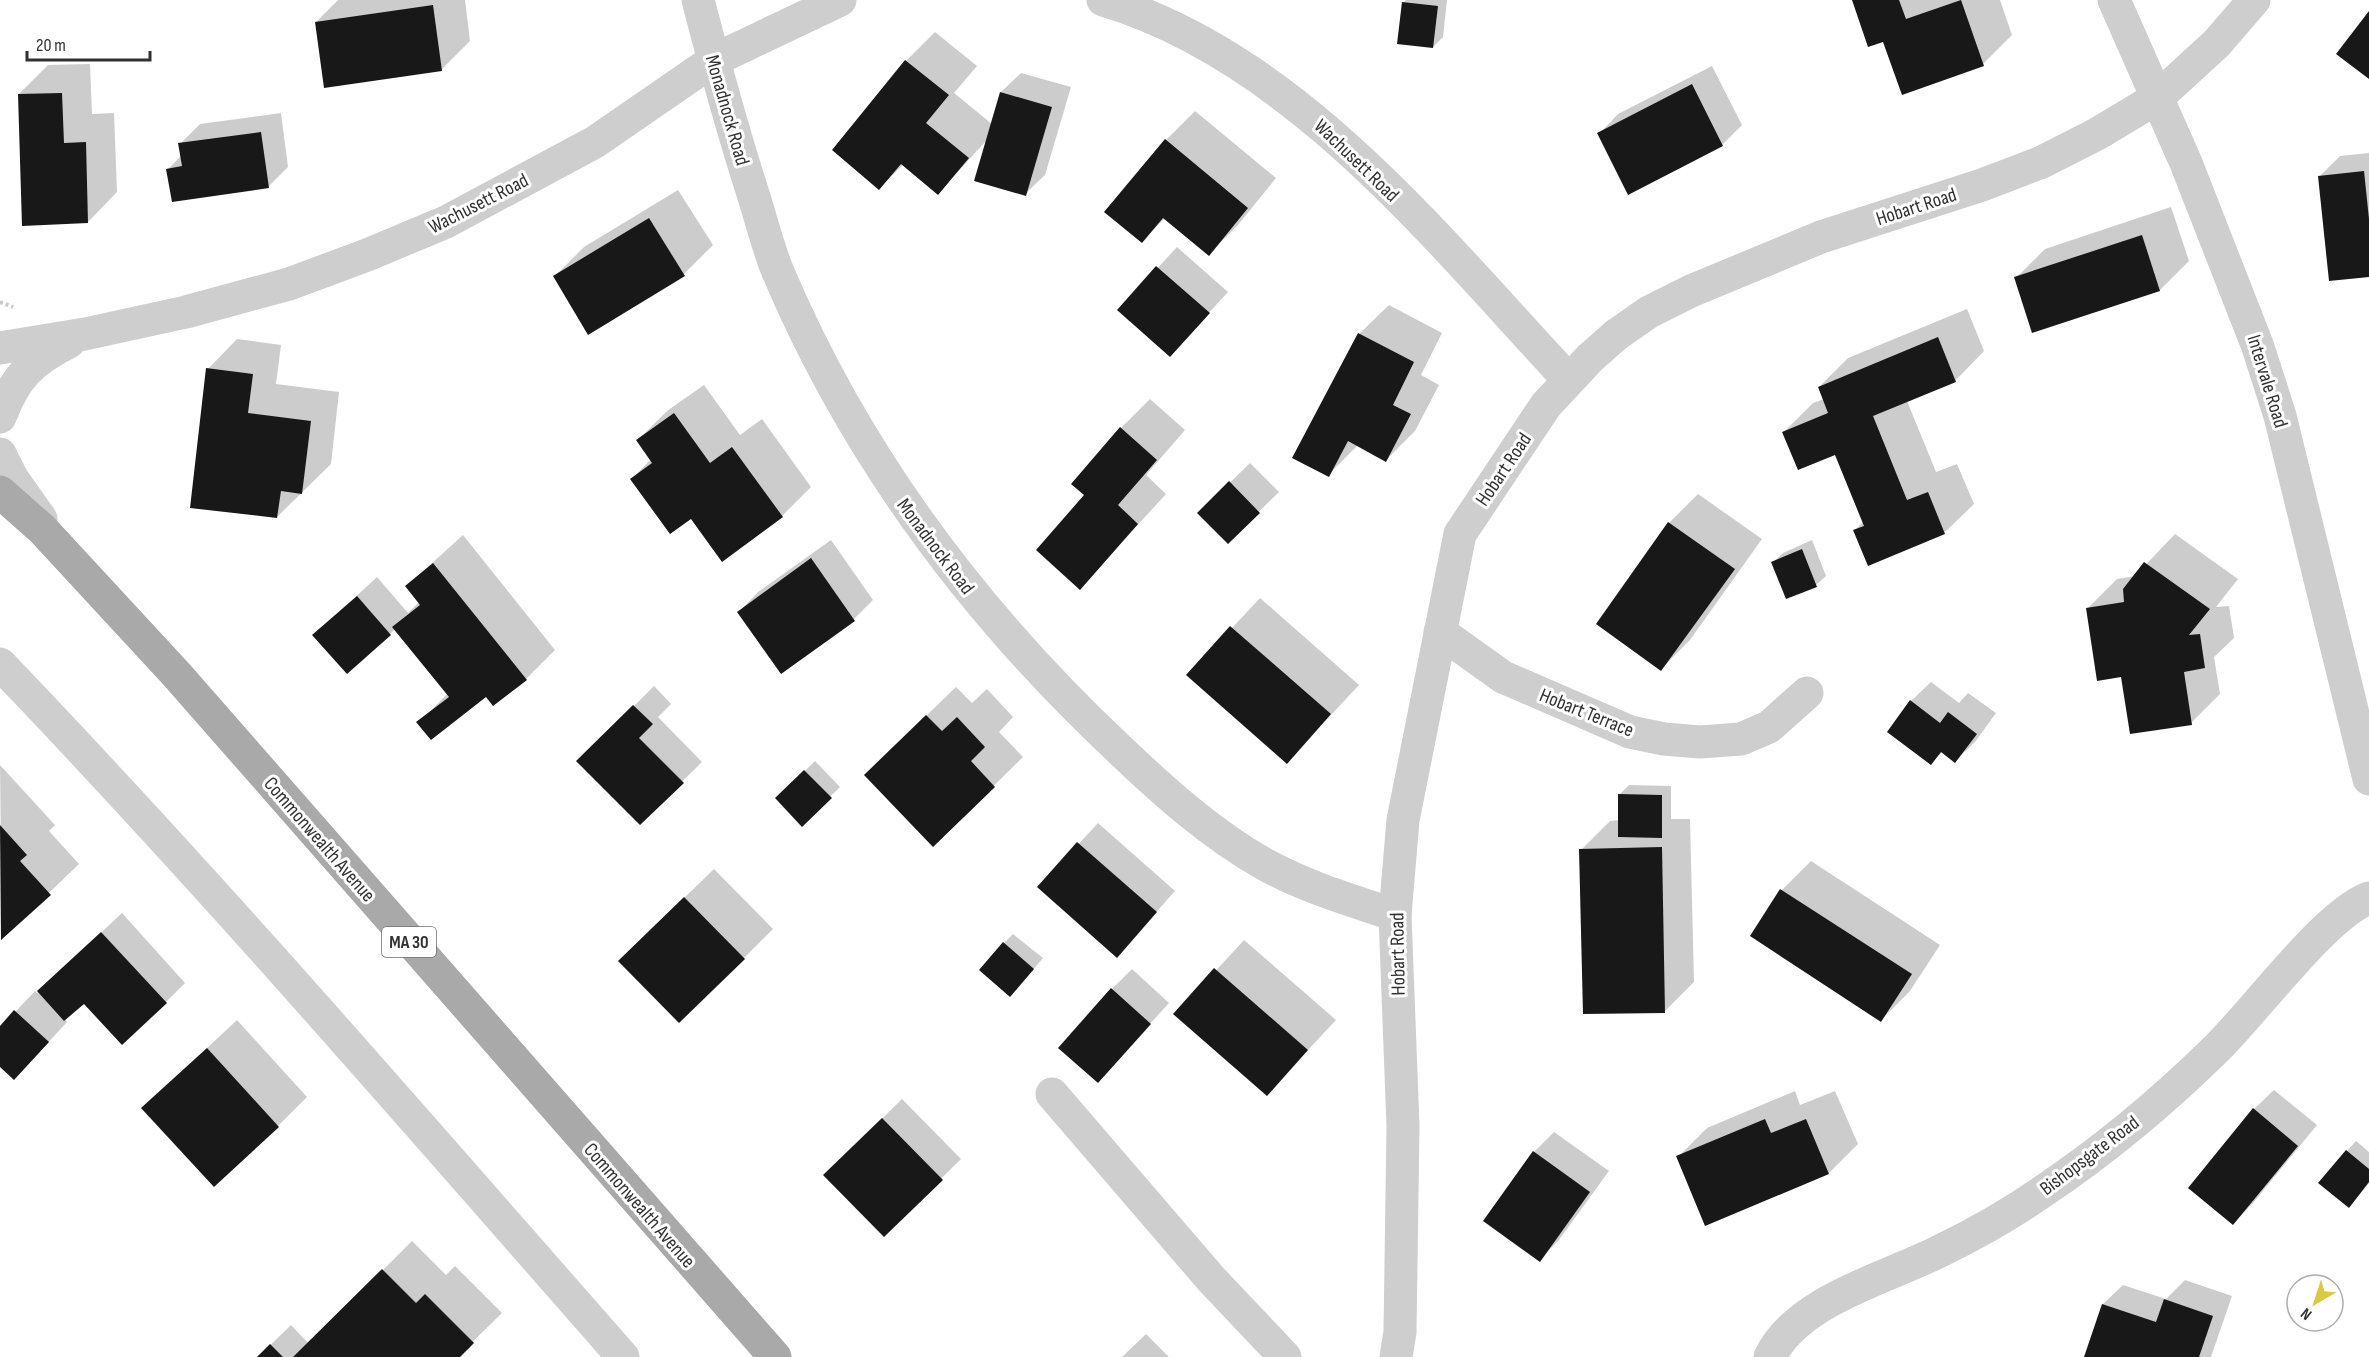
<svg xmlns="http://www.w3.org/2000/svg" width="2369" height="1357" viewBox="0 0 2369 1357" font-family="'Sofia Sans Condensed',sans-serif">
  <rect width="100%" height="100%" fill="#fff"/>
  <!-- shadow -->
  <g fill="#0003">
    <polygon points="338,0 465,0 470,41 441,70 316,22"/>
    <polygon points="1406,0 1447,0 1443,37 1433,47 1403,3"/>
    <polygon points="1853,0 2000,0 2012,35 1983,64 1884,40"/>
    <polygon points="935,32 977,66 954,93 992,124 1001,92 1021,73 1071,87 1045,175 1025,194 987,140 938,193 904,164 879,188 834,150 906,61"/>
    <polygon points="90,64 92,114 114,113 117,192 88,222 19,94 48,65"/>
    <polygon points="1712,66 1742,125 1722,145 1599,134 1618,114"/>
    <polygon points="1195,111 1276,178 1238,225 1209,254 1165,218 1142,241 1166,140"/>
    <polygon points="281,113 288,167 269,186 168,169 182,155 180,144 200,124"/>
    <polygon points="2369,153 2369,275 2320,176 2340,156"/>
    <polygon points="678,190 713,245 684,274 555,276 584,247"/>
    <polygon points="2171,207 2189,261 2160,290 2016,278 2045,249"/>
    <polygon points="1177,247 1228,292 1170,355 1119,310"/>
    <polygon points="1389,305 1442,333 1421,375 1439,385 1415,431 1386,460 1358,445 1328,475 1294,458 1359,334"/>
    <polygon points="1967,309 1984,351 1955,381 1907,401 1936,472 1957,464 1974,504 1944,533 1855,530 1864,521 1836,453 1784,432 1813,403 1824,399 1819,387 1848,358"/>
    <polygon points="237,339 281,345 276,384 339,392 331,464 277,517 208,369"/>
    <polygon points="704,385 740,435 762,419 811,487 782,516 722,560 691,517 632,479 651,459 638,440 667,411"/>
    <polygon points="1150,399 1185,430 1146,475 1166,494 1080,588 1086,495 1121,428"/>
    <polygon points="1250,463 1279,492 1228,542 1199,513"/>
    <polygon points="1698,494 1762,539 1690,640 1661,669 1669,523"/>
    <polygon points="2175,534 2238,579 2216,607 2229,606 2234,638 2214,657 2220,694 2191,723 2122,676 2088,608 2117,579 2135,576"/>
    <polygon points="463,535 555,650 526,679 419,723 448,693 396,628 390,634 314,635 377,577 408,613 419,602 407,586"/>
    <polygon points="831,540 873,600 854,619 739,612 758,592"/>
    <polygon points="1812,540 1826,576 1816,585 1787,597 1773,562 1783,553"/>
    <polygon points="1260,598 1359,685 1287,762 1188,675"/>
    <polygon points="1931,682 1959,703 1968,693 1996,713 1975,742 1955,761 1942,752 1931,763 1911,701"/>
    <polygon points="654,686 671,704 658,717 702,762 640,823 579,761"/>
    <polygon points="956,687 972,703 987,689 1013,717 999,732 1023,757 934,845 895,746"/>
    <polygon points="815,761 840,787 802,824 777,798"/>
    <polygon points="0,765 55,825 49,831 79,864 2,938"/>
    <polygon points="1629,785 1671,786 1671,819 1690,819 1694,982 1665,1011 1581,850 1610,821 1620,820 1619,795"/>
    <polygon points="1098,823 1175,891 1117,956 1039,887"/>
    <polygon points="1811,861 1940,945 1910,991 1881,1020 1752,936 1782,890"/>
    <polygon points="714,869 773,929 744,958 649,932"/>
    <polygon points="122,913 185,983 166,1002 84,1002 65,1019 67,1022 34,1058 0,1065 0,1028 35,991 37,993"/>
    <polygon points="1013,934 1043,958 1019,986 1004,943"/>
    <polygon points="1244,940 1336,1020 1267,1094 1176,1014"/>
    <polygon points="1132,969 1169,1003 1098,1081 1112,989"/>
    <polygon points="237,1020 307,1097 278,1126 143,1108"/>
    <polygon points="2274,1090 2317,1125 2253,1203 2233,1223 2254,1109"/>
    <polygon points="1795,1091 1800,1105 1835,1091 1858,1144 1829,1173 1678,1157 1707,1128"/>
    <polygon points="902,1099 961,1159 884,1235 825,1175"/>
    <polygon points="1554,1132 1609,1171 1559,1240 1539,1260 1485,1220 1534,1152"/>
    <polygon points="2356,1141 2369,1152 2369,1183 2358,1196 2347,1151"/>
    <polygon points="412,1241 446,1275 455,1266 502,1313 457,1357 258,1357 291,1325 309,1344"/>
    <polygon points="2185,1280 2232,1296 2211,1357 2087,1357 2103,1304 2123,1285 2166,1299"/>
    <polygon points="1146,1334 1169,1357 1122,1357"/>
  </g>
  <!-- building -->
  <g fill="#181818">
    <polygon points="1852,0 1899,0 1906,19 1961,0 1984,66 1902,95 1883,42 1868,47"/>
    <polygon points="1402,2 1438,6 1433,48 1397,44"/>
    <polygon points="433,5 442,71 324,88 315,22"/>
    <polygon points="2369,11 2369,79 2336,54"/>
    <polygon points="905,60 949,95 926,123 969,158 938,195 901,164 879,190 832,150"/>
    <polygon points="1692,84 1723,146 1628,195 1597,133"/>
    <polygon points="1000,92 1052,107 1026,196 974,181"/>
    <polygon points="62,93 64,143 86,142 88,223 22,226 18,94"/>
    <polygon points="261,132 269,188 172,202 166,169 182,166 178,143"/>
    <polygon points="1165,139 1248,208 1209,256 1163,218 1142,243 1104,212"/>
    <polygon points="2364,171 2369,219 2369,277 2329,281 2318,176"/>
    <polygon points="649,218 685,276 588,335 553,276"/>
    <polygon points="2142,235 2160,291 2032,333 2014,277"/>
    <polygon points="1156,266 1210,313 1170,357 1117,310"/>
    <polygon points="1358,333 1414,362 1393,405 1411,414 1386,462 1348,441 1329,477 1292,458"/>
    <polygon points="1938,337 1956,382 1873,416 1907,500 1928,492 1945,534 1868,566 1853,530 1864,526 1835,455 1798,470 1782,432 1828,413 1818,387"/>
    <polygon points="206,368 253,374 248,413 311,421 302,494 281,491 277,518 190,508"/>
    <polygon points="674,413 710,463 732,447 783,517 722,562 691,519 670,534 630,479 652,463 636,440"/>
    <polygon points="1120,427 1157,460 1118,505 1138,524 1080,590 1036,550 1084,495 1071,484"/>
    <polygon points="1229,481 1260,513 1228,544 1197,513"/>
    <polygon points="1668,522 1735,569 1661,671 1596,624"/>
    <polygon points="1802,549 1817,587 1786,599 1771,562"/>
    <polygon points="811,558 855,621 781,674 737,612"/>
    <polygon points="2144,562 2210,609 2189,635 2200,634 2205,668 2184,672 2192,725 2130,734 2121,677 2097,681 2086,608 2124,602 2123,589"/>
    <polygon points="433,563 527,680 493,706 486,697 431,740 416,722 449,697 392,627 420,605 405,586"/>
    <polygon points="357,596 391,635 347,674 312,635"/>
    <polygon points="1230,626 1331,714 1287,764 1186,675"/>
    <polygon points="1910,700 1940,723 1948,712 1977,734 1955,763 1941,752 1931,765 1887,732"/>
    <polygon points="633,705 653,724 639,738 684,783 640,825 576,761"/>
    <polygon points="926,715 942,731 957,717 985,747 971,761 995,787 933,847 864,775"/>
    <polygon points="804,770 832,798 802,827 775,798"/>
    <polygon points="1618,794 1662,795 1662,838 1618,837"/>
    <polygon points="0,825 27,855 20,861 51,895 1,940"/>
    <polygon points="1077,842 1157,912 1117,958 1037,887"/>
    <polygon points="1662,847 1665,1013 1583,1014 1579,849"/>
    <polygon points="1780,889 1912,974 1881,1022 1750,936"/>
    <polygon points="684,897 745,959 679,1023 618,961"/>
    <polygon points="101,932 167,1003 122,1045 84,1004 64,1021 37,991"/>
    <polygon points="1003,942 1034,969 1010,997 979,970"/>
    <polygon points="1214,968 1308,1050 1267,1096 1173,1014"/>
    <polygon points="1111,988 1151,1024 1098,1083 1058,1048"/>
    <polygon points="14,1010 49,1042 14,1080 0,1067 0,1026"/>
    <polygon points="207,1048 279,1127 214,1187 141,1108"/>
    <polygon points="2253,1108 2298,1146 2233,1225 2188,1188"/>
    <polygon points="882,1118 943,1180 884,1237 823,1175"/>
    <polygon points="1765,1119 1771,1133 1806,1119 1829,1174 1705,1226 1676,1156"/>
    <polygon points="2346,1150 2369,1169 2369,1182 2349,1208 2318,1183"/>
    <polygon points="1533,1151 1590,1192 1540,1262 1483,1221"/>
    <polygon points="382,1269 416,1303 425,1294 474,1343 460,1357 293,1357"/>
    <polygon points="2164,1299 2213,1316 2199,1357 2084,1357 2102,1304 2156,1322"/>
    <polygon points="270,1344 283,1357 257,1357"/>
  </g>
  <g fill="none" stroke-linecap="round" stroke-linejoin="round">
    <!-- path -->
    <polyline stroke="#c8c8c8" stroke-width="4" stroke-dasharray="3 3" stroke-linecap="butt" points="0,302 13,307"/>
    <!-- minor -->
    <g stroke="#cecece" stroke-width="33">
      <path d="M698,0C715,66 733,132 754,197C762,222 768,248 778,272C856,456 974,613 1119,749C1163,791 1212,835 1266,865C1306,887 1351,900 1395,915"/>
      <path d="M1103,0C1294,57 1436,238 1568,379"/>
      <polyline points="2114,0 2186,163 2258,347 2280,416 2369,779"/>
      <polyline points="0,348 85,334 186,312 289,284 367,255 446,222 595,142 714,60 840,0"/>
      <path d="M0,417C15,377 31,361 69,342"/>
      <polyline points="0,454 12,478 41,519"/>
      <polyline points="1440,632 1503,677 1630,732 1664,739 1700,742 1741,739 1769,727 1807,693"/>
      <path d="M0,664C215,888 418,1124 623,1357"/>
      <polyline points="1052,1094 1212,1280 1285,1357"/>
      <polyline points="1396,1357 1400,1332 1403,1126 1395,915 1403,820 1460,534 1546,405 1590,358 1616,335 1649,312 1691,291 1821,237 1982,185 2042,162 2097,134 2157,98 2217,43 2254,0"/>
      <path d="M1770,1357C1797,1300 1887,1278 1940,1251C1975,1234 2010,1214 2042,1192C2103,1151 2162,1102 2214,1051C2253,1014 2324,915 2369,898"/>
    </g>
    <!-- primary -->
    <polyline stroke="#a9a9a9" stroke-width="33" points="0,492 42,529 177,675 775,1357"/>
  </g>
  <g text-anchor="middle" stroke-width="6" stroke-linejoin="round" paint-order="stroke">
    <!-- shield labels -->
    <rect fill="#fff" stroke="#6f6f6f" stroke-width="1.5" x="382" y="927" width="54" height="30" rx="4.5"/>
    <g font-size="18" font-weight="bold" fill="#313131">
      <text x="409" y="948">MA 30</text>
    </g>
    <!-- street labels -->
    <g font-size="20" fill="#313131" stroke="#fff">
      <text transform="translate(728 110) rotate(74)" y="7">Monadnock Road</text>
      <text transform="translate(1357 160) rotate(44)" y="7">Wachusett Road</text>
      <text transform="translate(478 203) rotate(-27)" y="7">Wachusett Road</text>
      <text transform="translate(1916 206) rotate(-18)" y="7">Hobart Road</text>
      <text transform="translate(2268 381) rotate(73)" y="7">Intervale Road</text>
      <text transform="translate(1503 469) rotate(-56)" y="7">Hobart Road</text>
      <text transform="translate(936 546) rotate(53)" y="7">Monadnock Road</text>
      <text transform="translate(1587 712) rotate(22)" y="7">Hobart Terrace</text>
      <text transform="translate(320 839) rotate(49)" y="7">Commonwealth Avenue</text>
      <text transform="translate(1397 954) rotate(-91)" y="7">Hobart Road</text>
      <text transform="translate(2089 1155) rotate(-37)" y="7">Bishopsgate Road</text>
      <text transform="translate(640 1205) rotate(49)" y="7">Commonwealth Avenue</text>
    </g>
  </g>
  <!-- north arrow -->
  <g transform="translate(2315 1303) rotate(219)"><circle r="28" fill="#ffffff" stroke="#adadad" stroke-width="1.5"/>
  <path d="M0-4.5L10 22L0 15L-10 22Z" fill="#dbc940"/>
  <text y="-9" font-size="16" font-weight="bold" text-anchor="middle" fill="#313131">N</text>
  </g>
  <!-- scale -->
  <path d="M27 51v9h123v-9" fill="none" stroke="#313131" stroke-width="3"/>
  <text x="36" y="51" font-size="18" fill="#313131" stroke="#ffffff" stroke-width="4.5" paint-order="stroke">20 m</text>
</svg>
